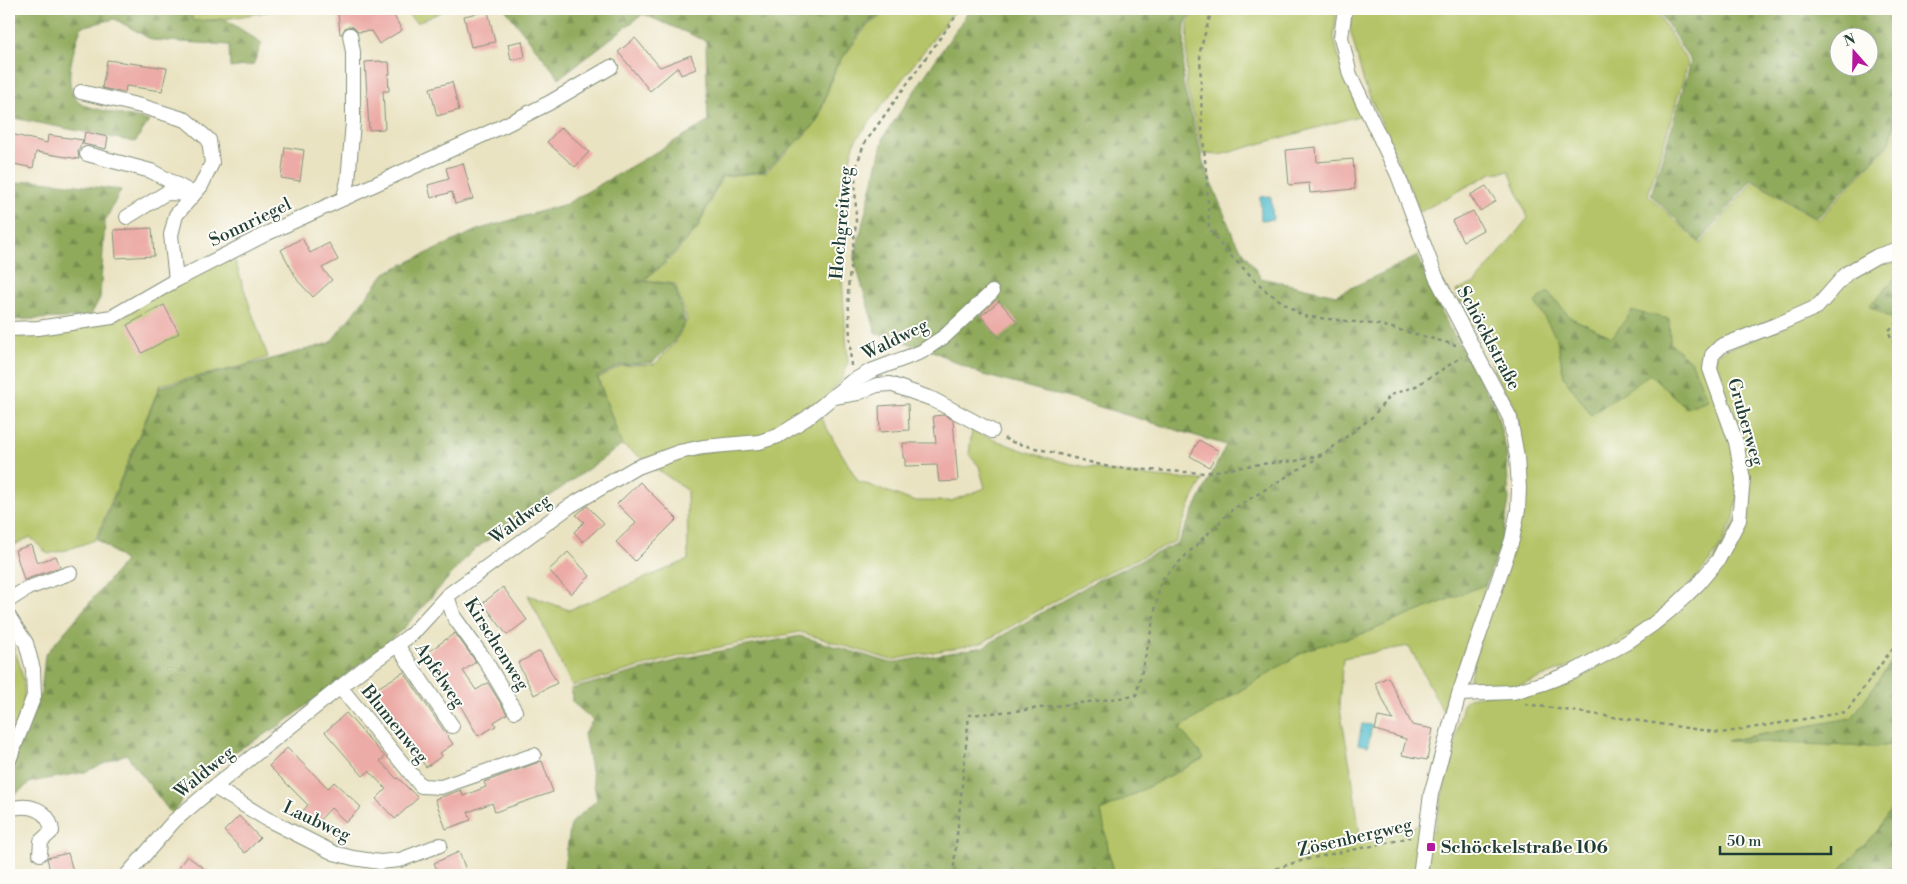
<svg xmlns="http://www.w3.org/2000/svg" width="1907" height="884" viewBox="0 0 1907 884" font-family="'Libre Bodoni',serif">
  <defs>
    <pattern id="forest-firs" width="22" height="20" patternUnits="userSpaceOnUse" patternTransform="scale(1.25)"><rect width="22" height="20" fill="#90aa5c"/><path d="M5 1l3.5 6h-7zM16 11l3.5 6h-7z" fill="#758c4d"/></pattern>
  </defs>
  <rect width="100%" height="100%" fill="#fdfcf7"/>
  <filter id="ink" filterUnits="userSpaceOnUse"><feTurbulence type="fractalNoise" baseFrequency=".02" numOctaves="2"/><feDisplacementMap in="SourceGraphic" scale="10" xChannelSelector="R" yChannelSelector="G"/><feConvolveMatrix kernelMatrix="1 2 1 2 8 2 1 2 1" color-interpolation-filters="sRGB"/></filter>
  <filter id="wash" filterUnits="userSpaceOnUse"><feTurbulence type="fractalNoise" baseFrequency=".0096" numOctaves="4" result="noise"/><feDisplacementMap in="SourceGraphic" scale="20" xChannelSelector="R" yChannelSelector="G"/><feGaussianBlur stdDeviation="1.12" result="paint"/><feColorMatrix in="noise" values="0 0 0 0 0 0 0 0 0 0 0 0 0 0 0 0 0 1.4 0 .05"/><feComposite in="paint" operator="in"/></filter>
  <g filter="url(#wash)">
    <rect width="100%" height="100%" fill="#eae3c2"/>
    <!-- green -->
    <g fill="#b5c467" stroke="#6a804e" fill-rule="evenodd">
      <polygon points="189,9 283,9 225,19 193,21"/>
      <polygon points="401,9 447,9 417,23"/>
      <polygon points="891,9 956,9 855,141 837,210 848,363 841,381 823,400 774,433 643,459 622,445 598,378 621,366 655,364 674,344 687,320 675,284 644,280 666,263 697,229 722,177 766,172 817,123 836,67 867,26"/>
      <polygon points="1197,9 1337,9 1334,37 1343,75 1362,115 1220,155 1203,154 1186,85 1188,23"/>
      <path d="M1353,9H1655L1688,63L1648,195L1701,244L1753,181L1818,220L1890,143L1898,112V244L1810,305L1725,339L1707,350L1706,369L1737,458L1739,484L1734,518L1717,552L1694,580L1650,622L1598,655L1514,688L1472,687L1468,684L1524,475L1517,412L1495,374L1491,359L1483,342L1468,322L1456,291L1475,283L1528,218L1509,171L1492,173L1420,212L1364,83L1350,29ZM1548,292L1571,318L1612,337L1670,343L1692,363L1686,408L1650,373L1564,377Z"/>
      <polygon points="1898,254 1898,275 1869,306 1898,322 1898,652 1852,718 1730,740 1875,747 1898,744 1898,800 1896,800 1878,830 1835,875 1113,875 1101,811 1204,758 1179,728 1308,649 1365,633 1486,584 1444,713 1409,646 1343,658 1339,703 1352,776 1361,844 1419,825 1434,831 1463,705 1468,698 1544,686 1697,592 1748,498 1714,361 1719,352 1782,328 1870,264"/>
      <polygon points="233,255 252,313 268,357 243,366 160,385 95,540 66,550 48,554 30,537 9,548 9,331 95,326"/>
      <path d="M819,415L858,481L913,501H951L985,488L979,466L969,455L972,429C1040,464 1127,477 1203,480L1192,500L1176,541L1093,579L982,643L891,660L800,632L694,652L572,686L528,595L569,610L688,560L687,490L651,465L728,447Z"/>
      <path d="M9,637C18,655 28,686 23,706C20,717 13,728 9,739Z"/>
    </g>
    <!-- forest -->
    <g fill="url(#forest-firs)" stroke="#587448" fill-rule="evenodd">
      <path d="M9,9H189L193,21L225,19L262,43L253,65L230,68L229,45L152,40L115,19L81,27C75,48 59,88 81,104C88,108 137,118 149,121L135,142L13,118L9,122Z"/>
      <polygon points="505,9 889,9 866,25 836,66 816,123 765,171 721,176 696,229 665,262 642,281 674,285 685,321 673,343 653,362 620,365 597,377 622,445 471,552 406,626 377,651 281,725 193,776 173,816 126,754 85,772 31,782 9,799 9,742 41,693 45,655 125,561 97,539 160,387 242,367 330,343 385,273 477,230 566,204 708,122 706,41 643,14 559,78"/>
      <polygon points="970,9 1195,9 1185,24 1183,83 1203,162 1234,238 1261,278 1336,295 1418,256 1445,320 1495,406 1506,450 1509,500 1502,542 1486,584 1365,633 1308,649 1179,728 1204,758 1101,811 1113,875 558,875 564,868 571,823 597,800 584,734 593,720 572,702 571,689 694,656 800,636 891,663 983,647 1094,582 1178,543 1226,445 1090,404 980,374 935,352 876,333 854,259 884,136"/>
      <path d="M1658,9H1898V109L1889,143L1817,218L1752,179L1700,242L1651,195L1691,62ZM1840,38H1870V68H1840Z"/>
      <polygon points="32,180 121,190 105,221 100,298 90,317 9,320 9,191 15,184"/>
      <polygon points="1898,275 1898,322 1869,306"/>
      <polygon points="1548,292 1571,318 1612,337 1632,311 1669,319 1670,343 1692,363 1708,400 1686,408 1650,374 1591,415 1564,377 1557,339 1535,302"/>
      <polygon points="1898,652 1898,744 1875,747 1727,741 1852,718"/>
      <polygon points="1896,800 1898,800 1898,871 1891,875 1835,875 1878,830"/>
    </g>
    <!-- water -->
    <g fill="#50bbcc" stroke="#387c80">
      <polygon points="1271,196 1273,219 1261,220 1260,197"/>
      <polygon points="1362,724 1372,725 1368,746 1358,744"/>
    </g>
    <g id="blocks">
      <!-- building -->
      <g fill="#ecaba6">
        <polygon points="375,9 390,9 402,30 379,44 371,31 358,32 353,27 349,26 345,28 342,34 340,34 338,12"/>
        <polygon points="488,11 495,42 471,47 464,16"/>
        <polygon points="635,38 660,67 691,55 696,69 681,75 678,67 650,91 618,52"/>
        <polygon points="522,41 525,57 511,60 508,44"/>
        <polygon points="107,60 167,68 162,91 126,86 125,93 102,88"/>
        <polygon points="381,61 381,62 389,62 390,74 388,74 389,91 383,91 385,129 369,130 365,62"/>
        <polygon points="452,82 459,110 437,116 430,88"/>
        <polygon points="561,127 589,152 575,167 547,142"/>
        <polygon points="85,132 108,137 106,149 83,144"/>
        <polygon points="11,134 47,143 48,135 83,140 78,152 79,159 36,152 33,168 9,163 9,145"/>
        <polygon points="285,147 304,150 300,181 281,178"/>
        <polygon points="1316,147 1317,162 1353,159 1355,189 1310,193 1309,183 1289,185 1286,150"/>
        <polygon points="463,163 473,199 455,204 452,192 431,198 428,185 449,179 446,168"/>
        <polygon points="1486,186 1496,201 1480,211 1470,195"/>
        <polygon points="1473,211 1483,230 1463,241 1452,221"/>
        <polygon points="152,228 154,256 116,258 114,230"/>
        <polygon points="302,238 310,253 329,243 338,260 322,268 332,280 313,297 298,281 281,250"/>
        <polygon points="999,301 1018,323 999,338 981,316"/>
        <polygon points="164,305 179,333 142,353 127,325"/>
        <polygon points="908,404 909,430 880,432 879,406"/>
        <polygon points="944,415 953,420 958,481 939,482 937,465 905,466 905,458 903,458 903,443 936,443 933,416"/>
        <polygon points="1199,440 1219,451 1209,467 1190,456"/>
        <polygon points="640,482 677,519 635,561 616,542 636,523 617,504"/>
        <polygon points="587,506 604,523 583,542 574,532 584,522 576,515"/>
        <polygon points="31,545 37,563 56,556 60,567 24,580 15,550"/>
        <polygon points="568,552 590,576 571,594 549,570"/>
        <polygon points="503,587 527,620 507,635 483,603"/>
        <polygon points="455,633 476,662 463,671 476,690 488,683 507,714 494,722 496,726 478,736 457,700 459,699 425,654"/>
        <polygon points="540,651 557,683 534,695 518,663"/>
        <polygon points="404,672 453,744 440,753 442,756 426,767 372,691"/>
        <polygon points="1388,677 1412,725 1433,729 1427,760 1402,755 1406,739 1375,730 1378,717 1393,720 1375,683"/>
        <polygon points="346,713 385,757 380,761 397,779 398,778 418,798 395,819 376,799 386,789 369,771 363,776 325,732"/>
        <polygon points="287,748 328,788 334,782 361,807 346,822 331,808 314,826 301,813 308,805 269,766"/>
        <polygon points="542,761 553,792 495,812 492,803 468,812 471,820 446,829 435,799 461,790 463,796 486,787 484,782"/>
        <polygon points="239,816 260,838 245,853 224,831"/>
        <polygon points="459,852 468,875 439,875 434,863"/>
        <polygon points="68,853 74,875 51,875 47,858"/>
        <polygon points="187,856 213,875 173,875"/>
      </g>
    </g>
  </g>
  <g filter="url(#ink)">
    <use href="#blocks" fill-opacity="0" stroke="#84907b" stroke-width="1"/>
    <g fill="none" stroke-linecap="round" stroke-linejoin="round">
      <!-- minor casing -->
      <g stroke="#84907b" stroke-width="16">
        <g id="minor">
          <polyline points="1345,9 1341,37 1350,75 1398,175 1436,277 1510,418 1517,457 1519,488 1518,510 1512,540 1459,694 1431,794 1420,875"/>
          <polyline points="81,92 141,106 186,120 209,140 212,163 201,186 176,215 171,235 176,280"/>
          <polyline points="87,154 151,171 194,194"/>
          <polyline points="344,197 348,181 353,122 353,52 350,35"/>
          <polyline points="127,217 166,193 192,194"/>
          <polyline points="9,329 38,328 112,317 176,280 268,233 503,126 549,103 611,67"/>
          <polyline points="834,397 858,393 877,385 890,384 932,399 992,431"/>
          <polyline points="447,596 454,617 485,660 515,711"/>
          <polyline points="9,600 28,588 70,573"/>
          <polyline points="9,617 26,643 33,669 34,696 9,760"/>
          <polyline points="397,645 452,726"/>
          <polyline points="340,687 421,786 441,787 534,755"/>
          <polyline points="1459,694 1513,692 1544,683 1573,672 1626,643 1652,625 1673,608 1698,584 1718,560 1739,520 1743,479 1736,442 1710,369 1712,355 1721,346 1781,323 1817,307 1847,273 1877,256 1898,249"/>
          <polyline points="214,787 265,818 334,853 353,858 380,862 400,860 440,845"/>
          <path d="M9,809C29,803 49,809 52,831L41,841L40,854"/>
          <polyline points="127,875 174,821 214,787 363,669 412,634 447,596 570,506 635,468 679,452 703,447 759,442 778,436 807,418 851,382 871,371 921,352 945,336 992,292"/>
        </g>
      </g>
      <!-- path -->
      <g stroke="#84907b" stroke-width="2.5" stroke-dasharray="4 4" stroke-linecap="butt">
        <polyline points="1212,9 1200,51 1202,127 1207,182 1209,228 1224,249 1266,291 1303,316 1381,325 1456,345"/>
        <polyline points="1898,322 1888,331 1898,351"/>
        <polyline points="851,366 848,288 856,223 855,170 864,144 961,9"/>
        <polyline points="1004,438 1012,442 1113,468 1204,473 1260,464 1296,461 1324,454 1371,418 1391,395 1416,386 1462,357"/>
        <polyline points="492,646 498,643"/>
        <polyline points="1525,704 1721,733 1846,712 1898,641"/>
        <polyline points="953,875 969,715 1024,710 1136,696 1149,641 1161,580 1233,509 1324,454"/>
        <path d="M1261,875C1306,854 1362,851 1410,837"/>
      </g>
      <!-- minor -->
      <use href="#minor" stroke="#fff" stroke-width="14"/>
    </g>
  </g>
  <!-- markers -->
  <rect fill="#b5179e" stroke="#fdfcf7" stroke-width="2" x="1426" y="842" width="10" height="10" rx="2.5"/>
  <g text-anchor="middle" stroke-width="4" stroke-linejoin="round" paint-order="stroke">
    <!-- street labels -->
    <g font-size="18" fill="#1f3d34" stroke="#fdfcf7">
      <text transform="translate(250 222) rotate(-26)" y="6">Sonnriegel</text>
      <text transform="translate(841 223) rotate(-85)" y="6">Hochgreitweg</text>
      <text transform="translate(1489 338) rotate(62)" y="6">Schöcklstraße</text>
      <text transform="translate(895 339) rotate(-26)" y="6">Waldweg</text>
      <text transform="translate(1746 422) rotate(74)" y="6">Gruberweg</text>
      <text transform="translate(520 519) rotate(-36)" y="6">Waldweg</text>
      <text transform="translate(497 644) rotate(58)" y="6">Kirschenweg</text>
      <text transform="translate(440 675) rotate(56)" y="6">Apfelweg</text>
      <text transform="translate(395 724) rotate(51)" y="6">Blumenweg</text>
      <text transform="translate(204 772) rotate(-39)" y="6">Waldweg</text>
      <text transform="translate(317 821) rotate(25)" y="6">Laubweg</text>
      <text transform="translate(1355 837) rotate(-13)" y="6">Zösenbergweg</text>
    </g>
    <!-- poi labels -->
    <g font-size="18" font-weight="bold" fill="#1f3d34" stroke="#fdfcf7" text-anchor="start">
      <text x="1441" y="853">Schöckelstraße 106</text>
    </g>
  </g>
  <!-- margin -->
  <rect width="1907" height="884" fill="none" stroke="#fdfcf7" stroke-width="30"/>
  <!-- north arrow -->
  <g transform="translate(1854 52) rotate(340)"><circle r="24" fill="#fdfcf7" stroke="#a4b0a9"/>
  <path d="M0-4L9 19L0 12L-9 19Z" fill="#b5179e"/>
  <text y="-8" font-size="14" font-weight="bold" text-anchor="middle" fill="#1f3d34">N</text>
  </g>
  <!-- scale -->
  <path d="M1720 846v8h111v-8" fill="none" stroke="#1f3d34" stroke-width="2.5"/>
  <text x="1727" y="846" font-size="15" fill="#1f3d34" stroke="#fdfcf7" stroke-width="4" paint-order="stroke">50 m</text>
</svg>
